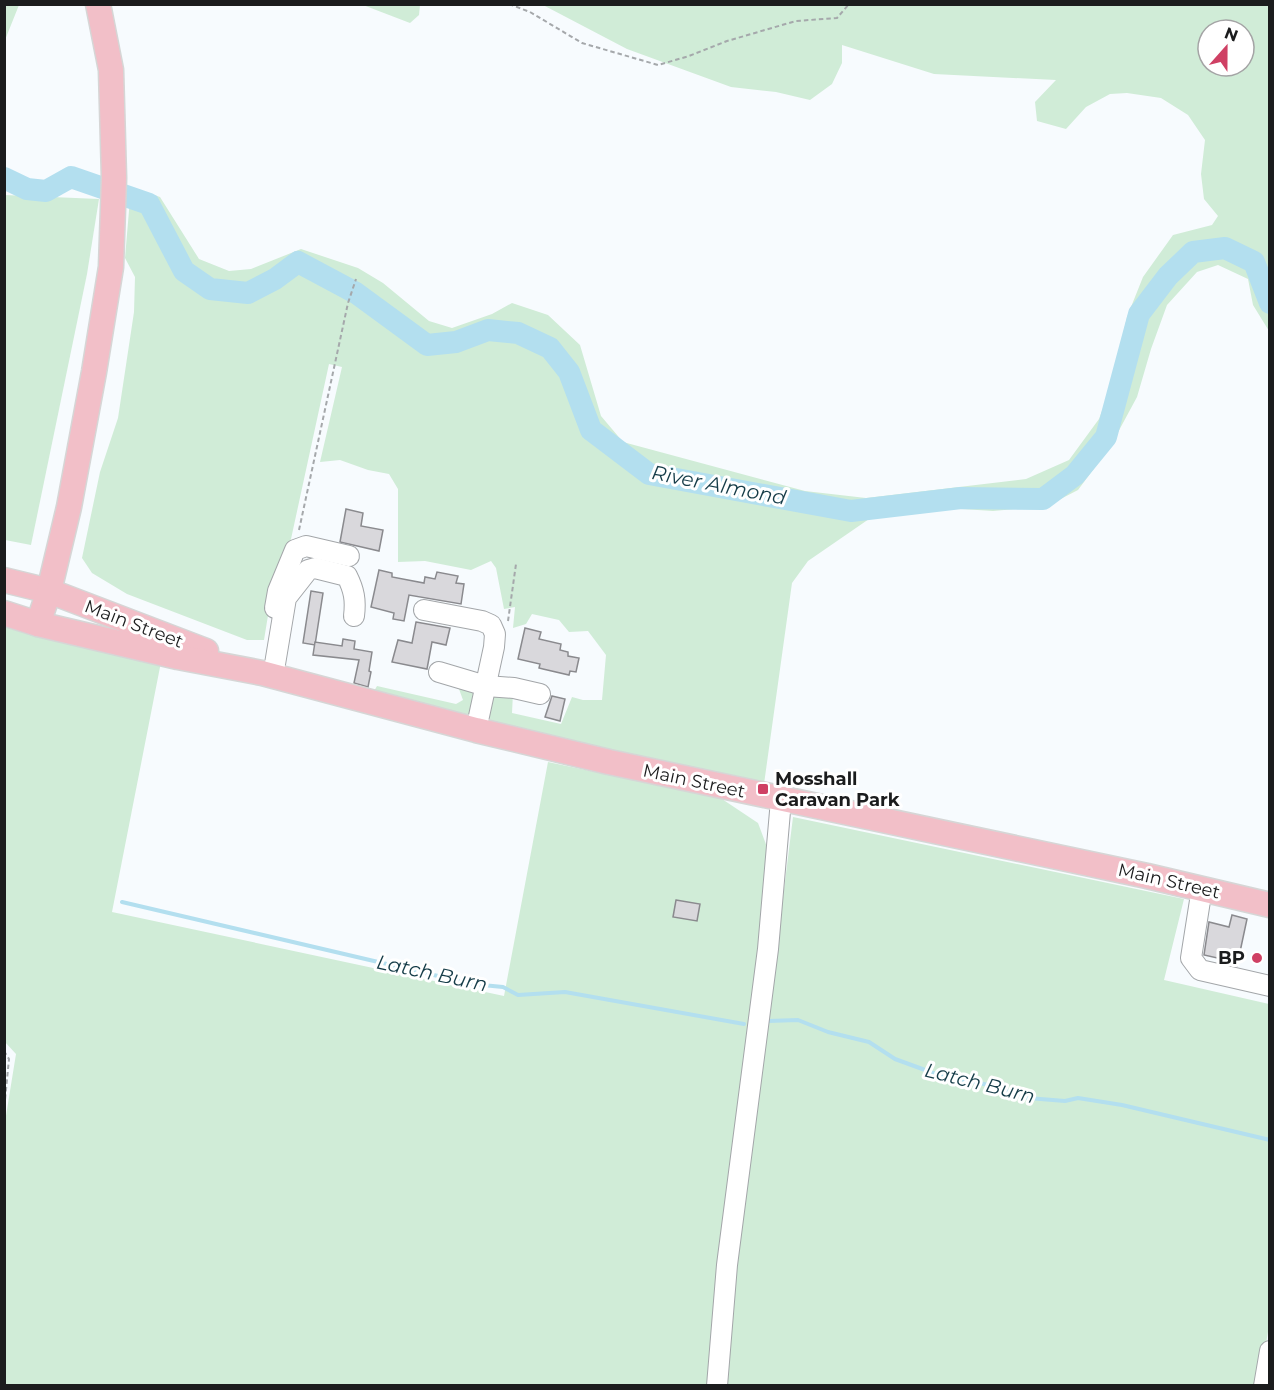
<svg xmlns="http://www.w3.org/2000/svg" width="1274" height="1390" viewBox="0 0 1274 1390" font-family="Montserrat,sans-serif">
  <rect width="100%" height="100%" fill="#f7fbfe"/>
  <!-- green -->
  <g fill="#d0ecd7" fill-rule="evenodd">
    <polygon points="5,4 19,5 5,40 4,5"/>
    <polygon points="363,5 420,4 420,5 419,15 410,23"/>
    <path d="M543,5H1269V331L1253,305L1248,279L1218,265L1197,272L1167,305L1151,349L1137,397L1110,447L1078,490L1047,506L993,511L931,507L869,519L808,561L792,583L764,784L492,727L488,712L494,690L513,693L512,713L561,724L572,697L583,700H602L606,655L588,631L569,632L559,620L532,614L526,624L513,628L515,607L504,609L496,568L491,561L471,570L425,561L398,562V489L389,474L368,470L340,460L320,462L342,367L329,364L291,539L271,597L264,640H247L127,594L92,573L82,558L100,472L118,418L134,312L135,277L125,258L131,187L160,197L199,259L229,271L251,269L301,249L358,268L383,283L429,321L452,328L492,314L512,303L548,315L580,345L601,416L623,442L805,491L866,498L1026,479L1069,460L1099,419L1111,387L1127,317L1143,277L1173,235L1212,225L1218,216L1204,199L1201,174L1205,140L1188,115L1161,98L1127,93L1110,94L1086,107L1066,129L1037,121L1035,102L1056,80L934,74L842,45V63L832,84L810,100L776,92L731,87L627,49ZM1208,30H1244V66H1208Z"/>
    <polygon points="5,195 99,199 87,274 31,545 5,540"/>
    <polygon points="4,620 161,662 112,912 504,996 548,762 722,799 758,823 767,847 756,983 711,1385 5,1385 4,1128 16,1054 4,1041"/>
    <polygon points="462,683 476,691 479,699 468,718 373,693 377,686 456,704 463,700 459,689"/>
    <polygon points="793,817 1184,899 1164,980 1269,1004 1270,1320 1259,1385 728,1386 724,1375 736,1235 770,1002"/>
  </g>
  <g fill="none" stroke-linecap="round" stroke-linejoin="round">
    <!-- stream -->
    <g stroke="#b3dfef" stroke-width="4">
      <polyline points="122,902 472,984 503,987 518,995 565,992 744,1024"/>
      <polyline points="768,1021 798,1020 828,1032 869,1042 895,1059 947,1078 990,1085 1028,1098 1065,1101 1078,1098 1122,1105 1270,1140"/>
    </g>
    <!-- river -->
    <polyline stroke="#b3dfef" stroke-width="22" points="4,178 27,189 46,191 71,177 149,204 184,271 210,289 248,293 275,279 298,262 356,293 427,345 456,342 488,330 518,333 550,348 569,372 591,430 649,474 851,511 961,498 1043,499 1075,475 1106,437 1139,314 1168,276 1193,252 1225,248 1254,262 1270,303"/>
  </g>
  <!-- building -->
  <g fill="#d9d8dc" stroke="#8a8a8e" stroke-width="1.5">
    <polygon points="346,509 363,513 361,526 383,530 379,551 340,542"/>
    <polygon points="379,570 392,573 392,577 424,583 425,577 435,579 437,572 458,576 456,583 464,584 461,604 409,595 404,621 393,619 394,613 371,607"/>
    <polygon points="311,591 323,593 315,645 303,643"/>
    <polygon points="416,622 450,628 446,645 432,642 427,669 392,662 398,640 412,643"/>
    <polygon points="525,628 541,632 539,639 561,644 560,650 568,652 568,656 579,658 576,672 570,671 569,675 543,669 539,668 540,664 518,659"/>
    <polygon points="343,639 355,641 354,649 372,652 369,671 371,672 368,687 354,683 359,660 313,655 315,642 342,646"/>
    <polygon points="552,696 565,699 560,721 545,717"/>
    <polygon points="676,900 700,904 697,921 673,917"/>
    <polygon points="1232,915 1247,919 1237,966 1221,962 1222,959 1204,955 1209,922 1229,927"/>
  </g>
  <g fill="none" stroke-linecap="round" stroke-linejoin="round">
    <!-- minor casing -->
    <g stroke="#a3a6a9" stroke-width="22">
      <g id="minor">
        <polyline points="275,608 278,591 295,550 306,546 349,556"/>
        <polyline points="424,610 482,621 491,625 495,634 494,647 476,730"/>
        <polyline points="439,672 486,686 514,688 540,694"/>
        <path d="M273,676L286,598L308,570L315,568L347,576C354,590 356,600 354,616"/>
        <polyline points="1202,888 1191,958 1200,970 1270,986"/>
        <polyline points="717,1386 727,1265 768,949 781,800"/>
        <polyline points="1264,1386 1270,1351"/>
      </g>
    </g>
    <!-- major casing -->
    <g stroke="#d6d6d6" stroke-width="27">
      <g id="major">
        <polyline points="4,580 49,591 206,651"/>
        <polyline points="4,613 38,624 178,657 262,673 476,730 609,762 1147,876 1270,905"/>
        <polyline points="38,624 49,591 69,507 94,372 111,267 114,178 111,70 98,4"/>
      </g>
    </g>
    <!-- path -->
    <g stroke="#a5a8ab" stroke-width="2" stroke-dasharray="4.5 3" stroke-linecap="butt">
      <polyline points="509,4 530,12 582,43 658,65 689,56 727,41 796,21 837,18 849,4"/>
      <polyline points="299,530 348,303 356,279"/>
      <polyline points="508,621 516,564"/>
      <polyline points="4,1051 9,1059 4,1110"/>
    </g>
    <!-- minor -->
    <use href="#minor" stroke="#fff" stroke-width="20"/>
    <!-- major -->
    <use href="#major" stroke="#f2bfc8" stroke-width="24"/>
  </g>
  <!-- markers -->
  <g fill="#cf4064" stroke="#fff" stroke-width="2">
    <rect x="757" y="783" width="12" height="12" rx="3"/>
    <circle cx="1257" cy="958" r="6"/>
  </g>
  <g text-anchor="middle" stroke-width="6" stroke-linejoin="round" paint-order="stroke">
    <!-- street labels -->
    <g font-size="18" fill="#1b1c1d" stroke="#fff">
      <text transform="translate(134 624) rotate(21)" y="6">Main Street</text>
      <text transform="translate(694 781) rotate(12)" y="6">Main Street</text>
      <text transform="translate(1169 881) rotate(13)" y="6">Main Street</text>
    </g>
    <!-- poi labels -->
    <g font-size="18" font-weight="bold" fill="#1b1c1d" stroke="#fff" text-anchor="start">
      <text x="775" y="785">Mosshall<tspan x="775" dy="21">Caravan Park</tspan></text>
      <text x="1245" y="964" text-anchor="end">BP</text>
    </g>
    <!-- water labels -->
    <g font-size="20" font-style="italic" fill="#153c48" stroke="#fff">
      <text transform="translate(719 485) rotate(11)" y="7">River Almond</text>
      <text transform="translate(432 973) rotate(12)" y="7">Latch Burn</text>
      <text transform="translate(980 1083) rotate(14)" y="7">Latch Burn</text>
    </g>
  </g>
  <!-- border -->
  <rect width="1274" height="1390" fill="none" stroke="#1b1c1d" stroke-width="12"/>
  <!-- north arrow -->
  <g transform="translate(1226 48) rotate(21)"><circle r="28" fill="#ffffff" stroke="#a4a4a5" stroke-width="1.5"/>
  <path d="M0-4.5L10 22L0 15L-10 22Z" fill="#cf4064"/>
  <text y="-9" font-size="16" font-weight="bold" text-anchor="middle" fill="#1b1c1d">N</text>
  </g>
</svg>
